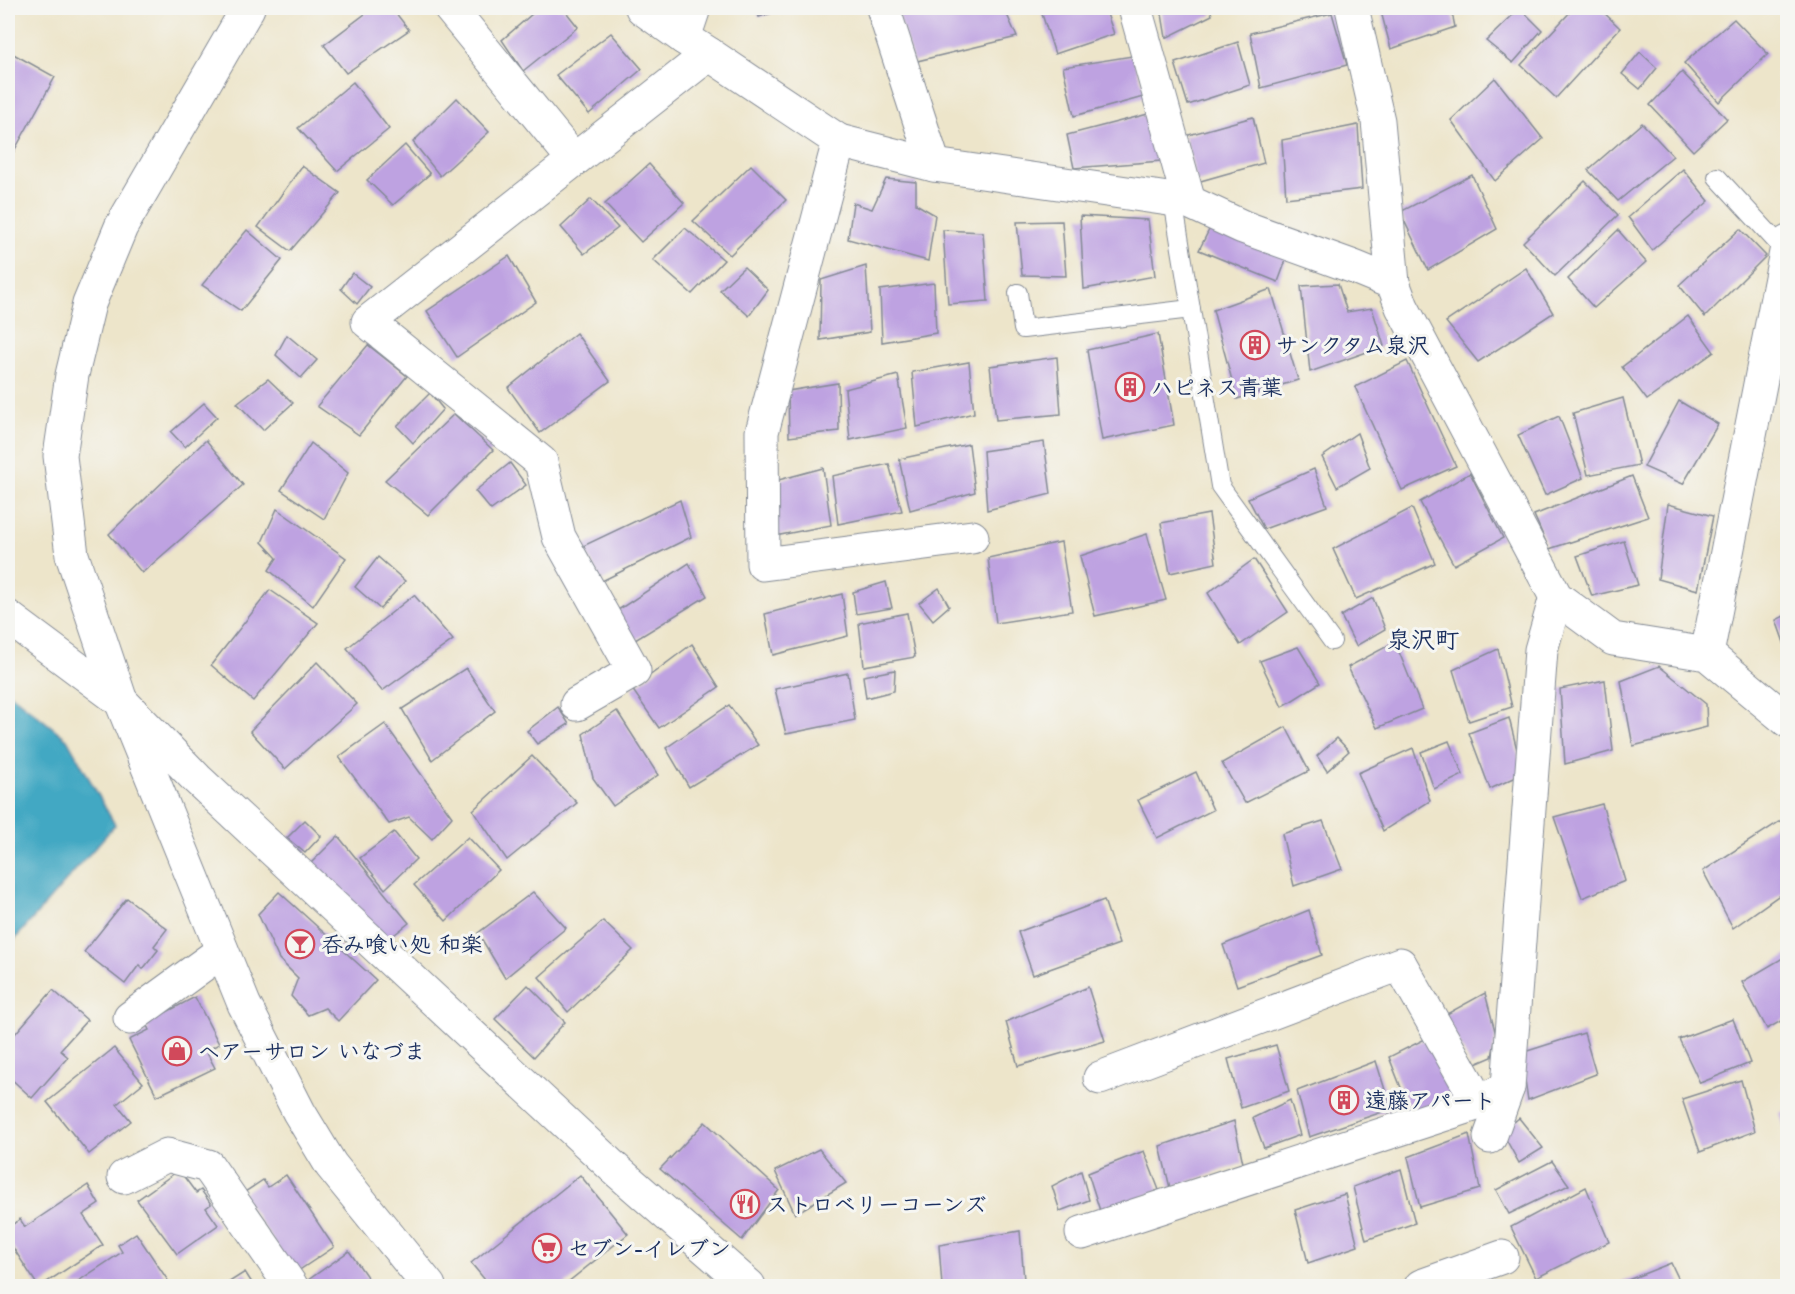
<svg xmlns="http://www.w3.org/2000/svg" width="1795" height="1294" viewBox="0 0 1795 1294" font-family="'Comic Neue','Klee One',sans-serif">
  <rect width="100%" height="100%" fill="#f6f6f2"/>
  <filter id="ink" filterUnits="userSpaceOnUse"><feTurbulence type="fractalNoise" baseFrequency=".0167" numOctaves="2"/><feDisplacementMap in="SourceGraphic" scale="12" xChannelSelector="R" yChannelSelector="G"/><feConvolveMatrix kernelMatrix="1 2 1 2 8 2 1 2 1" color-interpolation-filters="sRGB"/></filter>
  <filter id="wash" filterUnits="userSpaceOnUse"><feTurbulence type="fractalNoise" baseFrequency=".008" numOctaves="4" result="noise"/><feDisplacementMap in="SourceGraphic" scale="24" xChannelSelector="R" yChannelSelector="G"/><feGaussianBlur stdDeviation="1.35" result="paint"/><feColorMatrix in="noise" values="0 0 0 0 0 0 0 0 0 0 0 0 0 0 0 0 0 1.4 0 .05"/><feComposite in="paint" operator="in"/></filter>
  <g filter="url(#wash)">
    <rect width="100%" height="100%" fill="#ede5ca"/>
    <!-- water -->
    <polygon fill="#43a8c3" stroke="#2f6c90" stroke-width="1.5" points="8,692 67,739 115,825 8,947"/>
    <g id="blocks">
      <!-- building -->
      <g fill="#bea2e1">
        <polygon points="373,8 392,8 409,30 346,73 324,45"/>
        <polygon points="539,8 563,8 578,27 523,71 502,40"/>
        <polygon points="724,8 744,8 744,10 724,11"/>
        <polygon points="756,8 788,8 759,17"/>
        <polygon points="924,8 1004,8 1017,37 913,62 898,13 903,14"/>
        <polygon points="1040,8 1105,8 1114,34 1055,54"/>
        <polygon points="1161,8 1210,8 1212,15 1166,38"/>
        <polygon points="1380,8 1451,8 1455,27 1391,49"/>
        <polygon points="1520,8 1542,30 1513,63 1486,41"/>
        <polygon points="1574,8 1599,8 1620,28 1556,98 1521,65"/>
        <polygon points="1332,13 1347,65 1261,88 1250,33"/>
        <polygon points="1734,19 1768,54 1719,102 1684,63"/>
        <polygon points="611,33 642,69 589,114 556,75"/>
        <polygon points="1238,42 1250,85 1188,105 1175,63"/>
        <polygon points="8,51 55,77 8,162"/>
        <polygon points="1640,52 1657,68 1640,89 1622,74"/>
        <polygon points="1132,56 1147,96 1074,116 1063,67"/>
        <polygon points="1682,72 1727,119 1693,151 1650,105"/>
        <polygon points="1495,78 1543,139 1495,181 1451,120"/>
        <polygon points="353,82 389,129 337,171 298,128"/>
        <polygon points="457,98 489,132 440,176 413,142"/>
        <polygon points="1152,113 1161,161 1074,168 1067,135"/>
        <polygon points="1253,117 1264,163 1197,182 1185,136"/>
        <polygon points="1642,123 1673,156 1618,201 1588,170"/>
        <polygon points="1358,125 1362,189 1286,198 1282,140"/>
        <polygon points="405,145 430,174 393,205 367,180"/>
        <polygon points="649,164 684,203 641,242 605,204"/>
        <polygon points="751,165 786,200 730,255 693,221"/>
        <polygon points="302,166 340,193 290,251 258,227"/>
        <polygon points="1683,169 1709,201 1652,250 1628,217"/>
        <polygon points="1472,175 1497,229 1428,270 1400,212"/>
        <polygon points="886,179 916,182 916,204 935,215 928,261 848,239 853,203 872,209"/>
        <polygon points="1585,181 1618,215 1555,276 1523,242"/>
        <polygon points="591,199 618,228 584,254 561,227"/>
        <polygon points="1080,216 1148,220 1155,276 1084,289"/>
        <polygon points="1062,221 1066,276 1022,275 1017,222"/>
        <polygon points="1212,224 1288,255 1278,282 1199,250"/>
        <polygon points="685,228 724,260 692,294 653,260"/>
        <polygon points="1740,229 1766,256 1705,317 1679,285"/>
        <polygon points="247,230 282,260 241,311 202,285"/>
        <polygon points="943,230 983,232 988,301 948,304"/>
        <polygon points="1618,230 1646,262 1594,308 1568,279"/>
        <polygon points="509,256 536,302 457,357 427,311"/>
        <polygon points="866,266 870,332 820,340 821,280"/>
        <polygon points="744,267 768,290 749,316 720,290"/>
        <polygon points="1526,268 1553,313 1478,362 1446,322"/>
        <polygon points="352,273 370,287 357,304 341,289"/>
        <polygon points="934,283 936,333 882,342 880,290"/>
        <polygon points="1338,284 1347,312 1372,308 1384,346 1310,372 1301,286"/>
        <polygon points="1271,289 1298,380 1237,399 1213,310"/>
        <polygon points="1688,316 1714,352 1647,400 1622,367"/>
        <polygon points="576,333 610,381 540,433 508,388"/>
        <polygon points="1158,334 1174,425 1102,440 1087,350"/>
        <polygon points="287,335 317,360 301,378 276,355"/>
        <polygon points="368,345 407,376 359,435 317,406"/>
        <polygon points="1057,357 1061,414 996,420 990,366"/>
        <polygon points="1407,361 1456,466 1402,490 1355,387"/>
        <polygon points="969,362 974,413 917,427 912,372"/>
        <polygon points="898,375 907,428 850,440 845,389"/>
        <polygon points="268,379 293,403 263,430 237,403"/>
        <polygon points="838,383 839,431 789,437 788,391"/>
        <polygon points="430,393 443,409 413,443 397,426"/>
        <polygon points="1623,398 1639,465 1588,475 1573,413"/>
        <polygon points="1679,401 1718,424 1683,484 1644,467"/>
        <polygon points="204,403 217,417 185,447 171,432"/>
        <polygon points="454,414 493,450 428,515 385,480"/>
        <polygon points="1559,416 1583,478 1545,495 1518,435"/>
        <polygon points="1357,433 1370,468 1337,487 1322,457"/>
        <polygon points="206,440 243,485 142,573 109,534"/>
        <polygon points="1044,442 1051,494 987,510 983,451"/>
        <polygon points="311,443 348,473 324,519 281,490"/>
        <polygon points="969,444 975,492 910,510 899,459"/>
        <polygon points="510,463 526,485 491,510 475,491"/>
        <polygon points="889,464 902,511 838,524 832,476"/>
        <polygon points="823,468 831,525 775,536 771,482"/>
        <polygon points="1314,469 1327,506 1264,529 1248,498"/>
        <polygon points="1470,473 1503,538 1454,565 1420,502"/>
        <polygon points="1632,476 1648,517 1549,549 1534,515"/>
        <polygon points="680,500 691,537 602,581 583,546"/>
        <polygon points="1668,504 1713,516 1698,590 1658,579"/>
        <polygon points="1412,508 1435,563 1356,599 1333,549"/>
        <polygon points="277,509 346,558 313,606 269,570 277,558 262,542"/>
        <polygon points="1209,514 1216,563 1170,573 1161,523"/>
        <polygon points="1147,534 1166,600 1095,616 1080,556"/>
        <polygon points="1624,541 1638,585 1592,596 1577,556"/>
        <polygon points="1061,542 1072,611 996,623 988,558"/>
        <polygon points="378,557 405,581 380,609 355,587"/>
        <polygon points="1254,559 1288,612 1240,645 1208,593"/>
        <polygon points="689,563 707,596 632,642 615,612"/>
        <polygon points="886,582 892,608 856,614 853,592"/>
        <polygon points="939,588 949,606 933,620 919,603"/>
        <polygon points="270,590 318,623 253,701 211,665"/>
        <polygon points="842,594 848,636 773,655 765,614"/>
        <polygon points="414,595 453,640 382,691 347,648"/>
        <polygon points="1373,598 1385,629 1356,646 1341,616"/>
        <polygon points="907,613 915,657 864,666 859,623"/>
        <polygon points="1788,614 1788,651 1787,651 1776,620"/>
        <polygon points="1395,642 1422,709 1377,728 1348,667"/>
        <polygon points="692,644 719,687 659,728 632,689"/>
        <polygon points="1298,647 1320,683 1282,707 1260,661"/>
        <polygon points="1498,649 1512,707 1469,721 1453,670"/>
        <polygon points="317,662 357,704 285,769 250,731"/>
        <polygon points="1659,666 1706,704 1707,727 1633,746 1621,681"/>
        <polygon points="466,668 495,711 432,760 402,709"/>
        <polygon points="895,670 894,691 866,698 863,676"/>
        <polygon points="848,673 855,720 786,734 775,689"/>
        <polygon points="1605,680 1613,751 1565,764 1560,689"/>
        <polygon points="729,705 758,745 689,787 666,748"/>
        <polygon points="558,707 569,724 537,744 527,731"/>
        <polygon points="617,711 658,775 613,806 593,778 583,734"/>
        <polygon points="1509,718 1523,774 1490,789 1469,733"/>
        <polygon points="385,724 452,817 432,839 409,817 389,824 339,757"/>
        <polygon points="1286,727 1309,771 1245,803 1222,763"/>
        <polygon points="1337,738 1349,751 1327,771 1317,756"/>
        <polygon points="1449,741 1463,775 1434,789 1421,752"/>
        <polygon points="1413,748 1430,801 1383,831 1358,773"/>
        <polygon points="532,756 577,803 507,860 473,810"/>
        <polygon points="1196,772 1213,810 1157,838 1138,800"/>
        <polygon points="1602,804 1625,881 1582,898 1554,817"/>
        <polygon points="1788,816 1788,889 1733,928 1703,871"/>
        <polygon points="305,820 321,836 305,853 287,838"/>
        <polygon points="1323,821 1342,869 1294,886 1282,834"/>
        <polygon points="394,832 416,859 385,889 360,858"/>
        <polygon points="338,836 409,923 385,942 309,865"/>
        <polygon points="468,837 499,870 446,921 414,885"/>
        <polygon points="279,892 376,980 338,1021 325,1008 308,1015 291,996 298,978 279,959 258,914"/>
        <polygon points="533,892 566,928 505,978 478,933"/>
        <polygon points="127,898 167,929 154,946 158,950 143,969 139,965 125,984 84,952"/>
        <polygon points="1104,900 1119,944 1033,975 1018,932"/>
        <polygon points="1309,910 1322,955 1237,986 1223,945"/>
        <polygon points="603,921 633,950 568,1012 539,977"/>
        <polygon points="1788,955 1788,1017 1767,1029 1742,982"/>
        <polygon points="528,985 565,1022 534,1057 495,1019"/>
        <polygon points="1088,987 1105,1041 1018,1066 1006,1022"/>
        <polygon points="53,990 87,1020 60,1050 68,1057 32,1098 8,1076 8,1042"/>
        <polygon points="1485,993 1496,1035 1492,1057 1471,1066 1445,1015"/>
        <polygon points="195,997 219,1044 206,1051 215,1068 157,1096 129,1040 149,1030 146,1023"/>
        <polygon points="1733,1019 1750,1063 1700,1083 1679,1039"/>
        <polygon points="1584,1033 1596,1074 1528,1100 1521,1053"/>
        <polygon points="1431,1036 1457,1095 1411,1113 1389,1057"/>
        <polygon points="1276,1045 1289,1091 1241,1108 1228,1059"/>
        <polygon points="114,1048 143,1083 117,1104 131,1121 89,1154 47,1102"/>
        <polygon points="1376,1061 1391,1109 1309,1137 1297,1091"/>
        <polygon points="1741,1080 1755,1131 1700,1152 1682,1099"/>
        <polygon points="1290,1100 1300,1135 1264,1148 1253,1118"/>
        <polygon points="1788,1110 1788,1137 1787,1137 1780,1113"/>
        <polygon points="1519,1118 1543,1148 1519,1163 1502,1132"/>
        <polygon points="1234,1121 1243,1163 1170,1188 1160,1146"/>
        <polygon points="705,1122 779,1190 742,1240 660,1169"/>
        <polygon points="1469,1134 1480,1189 1420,1207 1408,1157"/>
        <polygon points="819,1149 846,1183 795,1214 775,1171"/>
        <polygon points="1144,1151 1159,1190 1101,1214 1088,1173"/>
        <polygon points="1552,1161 1569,1185 1509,1214 1496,1190"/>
        <polygon points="1401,1169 1415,1223 1366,1240 1353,1187"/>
        <polygon points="179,1170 196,1193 201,1190 211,1204 206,1208 218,1225 177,1254 137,1200"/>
        <polygon points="1081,1171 1089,1200 1060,1211 1052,1186"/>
        <polygon points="286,1175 334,1247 295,1273 242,1194 263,1180 268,1187"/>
        <polygon points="580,1175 628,1234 563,1286 490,1286 471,1263"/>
        <polygon points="88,1185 99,1204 83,1215 103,1245 41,1286 38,1286 8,1240 8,1228 20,1219 25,1227"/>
        <polygon points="1586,1187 1609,1242 1536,1278 1511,1227"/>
        <polygon points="1345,1194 1358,1246 1308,1263 1295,1210"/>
        <polygon points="1020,1231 1024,1280 976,1286 942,1286 939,1245"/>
        <polygon points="136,1233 171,1285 71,1286 122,1252 118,1245"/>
        <polygon points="349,1251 372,1284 368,1286 306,1286 304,1283"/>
        <polygon points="1671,1263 1682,1286 1613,1286"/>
        <polygon points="245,1272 254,1286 223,1286"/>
      </g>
    </g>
  </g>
  <g filter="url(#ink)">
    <use href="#blocks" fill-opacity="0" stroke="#848a94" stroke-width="1.5"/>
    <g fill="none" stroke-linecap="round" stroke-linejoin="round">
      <!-- service casing -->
      <g stroke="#848a94" stroke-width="20">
        <g id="service">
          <polyline points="1717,177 1786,252"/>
          <polyline points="1173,200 1220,486 1332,641"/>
          <polyline points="1018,293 1023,329 1191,309"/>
        </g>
      </g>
      <!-- minor casing -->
      <g stroke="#848a94" stroke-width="35">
        <g id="minor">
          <polyline points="450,8 574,160"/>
          <polyline points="642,8 684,38"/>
          <polyline points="694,8 684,38 709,54"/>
          <polyline points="883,8 934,165"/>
          <polyline points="1135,8 1189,202"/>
          <polyline points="1352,8 1378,121 1393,283"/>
          <polyline points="972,537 763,564 762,432 839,141 934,165 1189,202 1243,227 1354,267 1393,283 1402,307 1556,597 1613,639 1707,654 1788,721"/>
          <polyline points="1707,654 1788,242"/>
          <polyline points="121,701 197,779 614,1168 749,1286"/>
          <polyline points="577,704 634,671 559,537 541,462 368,322 709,54 839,141"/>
          <polyline points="130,1018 222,951"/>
          <polyline points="1479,1103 1508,1087 1541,650 1556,597"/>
          <polyline points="1490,1137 1508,1087"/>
          <polyline points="124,1177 167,1155 208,1166 291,1286"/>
          <polyline points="1082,1233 1479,1103 1400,964 1100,1078"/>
          <polyline points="1421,1286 1502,1257"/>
        </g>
      </g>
      <!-- tertiary casing -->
      <g stroke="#848a94" stroke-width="35">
        <g id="tertiary">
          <polyline points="248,8 121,227 89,304 72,375 60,456 72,555 121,701 244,1004 299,1112 331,1165 429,1286"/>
          <polyline points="8,617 121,701"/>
        </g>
      </g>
      <!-- service -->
      <use href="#service" stroke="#fff" stroke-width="18"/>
      <!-- minor -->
      <use href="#minor" stroke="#fff" stroke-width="33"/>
      <!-- tertiary -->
      <use href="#tertiary" stroke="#fff" stroke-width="33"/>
    </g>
  </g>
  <!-- icons -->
  <defs>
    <g id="building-ring" transform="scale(1.5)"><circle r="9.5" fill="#f6f6f2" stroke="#d1495b" stroke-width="1.5"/><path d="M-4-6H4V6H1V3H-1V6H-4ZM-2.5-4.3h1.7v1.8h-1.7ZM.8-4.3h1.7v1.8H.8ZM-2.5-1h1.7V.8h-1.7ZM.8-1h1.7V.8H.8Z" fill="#d1495b"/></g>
    <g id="bar-ring" transform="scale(1.5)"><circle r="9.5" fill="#f6f6f2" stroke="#d1495b" stroke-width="1.5"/><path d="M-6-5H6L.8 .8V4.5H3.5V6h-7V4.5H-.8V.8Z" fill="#d1495b"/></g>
    <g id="shop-ring" transform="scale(1.5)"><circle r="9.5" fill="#f6f6f2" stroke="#d1495b" stroke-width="1.5"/><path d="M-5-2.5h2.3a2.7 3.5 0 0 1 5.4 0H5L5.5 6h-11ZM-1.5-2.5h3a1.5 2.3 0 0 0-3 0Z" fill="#d1495b"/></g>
    <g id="restaurant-ring" transform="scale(1.5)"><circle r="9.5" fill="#f6f6f2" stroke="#d1495b" stroke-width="1.5"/><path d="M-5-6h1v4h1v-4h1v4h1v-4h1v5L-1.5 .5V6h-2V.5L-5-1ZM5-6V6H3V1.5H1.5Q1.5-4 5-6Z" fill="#d1495b"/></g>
    <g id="supermarket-ring" transform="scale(1.5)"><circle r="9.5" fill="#f6f6f2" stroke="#d1495b" stroke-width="1.5"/><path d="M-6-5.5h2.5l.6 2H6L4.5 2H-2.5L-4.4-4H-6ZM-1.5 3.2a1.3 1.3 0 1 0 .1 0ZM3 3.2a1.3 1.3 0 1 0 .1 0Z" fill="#d1495b"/></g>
  </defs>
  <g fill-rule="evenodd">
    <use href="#building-ring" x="1255" y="345"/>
    <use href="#building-ring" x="1130" y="387"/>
    <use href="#bar-ring" x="300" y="944"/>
    <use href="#shop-ring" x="177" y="1051"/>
    <use href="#building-ring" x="1344" y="1100"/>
    <use href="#restaurant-ring" x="745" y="1204"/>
    <use href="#supermarket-ring" x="547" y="1248"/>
  </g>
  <g text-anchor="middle" stroke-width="6" stroke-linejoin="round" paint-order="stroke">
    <!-- poi labels -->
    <g font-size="22" font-weight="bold" fill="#1b2f5e" stroke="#f6f6f2" text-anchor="start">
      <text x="1276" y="353">サンクタム泉沢</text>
      <text x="1151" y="395">ハピネス青葉</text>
      <text x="321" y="952">呑み喰い処 和楽</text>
      <text x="198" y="1059">ヘアーサロン いなづま</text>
      <text x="1365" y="1108">遠藤アパート</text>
      <text x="766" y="1212">ストロベリーコーンズ</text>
      <text x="568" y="1256">セブン-イレブン</text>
    </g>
    <!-- neighbourhood labels -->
    <g font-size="24" font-weight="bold" fill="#1b2f5e" stroke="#f6f6f2">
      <text x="1423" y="648">泉沢町</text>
    </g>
  </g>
  <!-- margin -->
  <rect width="1795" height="1294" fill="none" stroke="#f6f6f2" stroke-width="30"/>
</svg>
